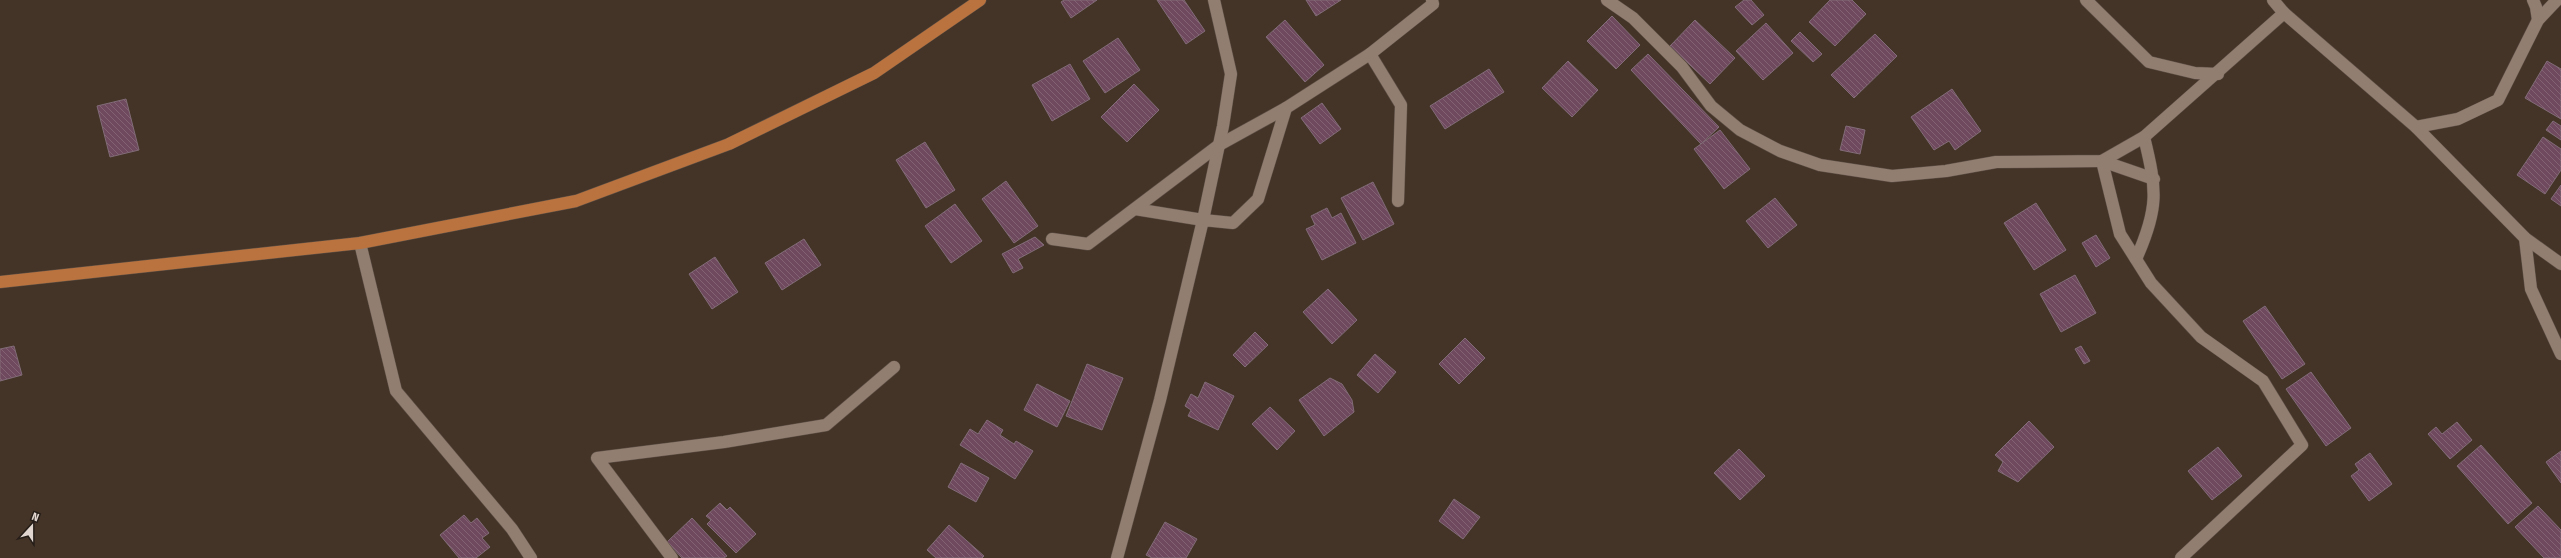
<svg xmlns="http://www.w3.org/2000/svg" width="2561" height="558" viewBox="0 0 2561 558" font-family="'Fira Sans Condensed',sans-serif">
  <defs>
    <pattern id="building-back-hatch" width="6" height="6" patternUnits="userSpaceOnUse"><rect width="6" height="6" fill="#6f495e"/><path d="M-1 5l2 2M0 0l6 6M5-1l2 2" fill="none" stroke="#836274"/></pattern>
  </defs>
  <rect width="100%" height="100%" fill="#443428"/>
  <!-- building -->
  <g fill="url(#building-back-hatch)" stroke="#816c77">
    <polygon points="1064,0 1097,0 1071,18 1061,2"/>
    <polygon points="1157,0 1184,0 1205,31 1186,44"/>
    <polygon points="1306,0 1341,0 1316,16"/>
    <polygon points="1744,0 1751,0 1764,15 1752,25 1735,7"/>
    <polygon points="1830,0 1852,0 1866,14 1835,46 1809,22"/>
    <polygon points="1612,16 1640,45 1616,69 1587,41"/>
    <polygon points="1285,20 1324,65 1305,82 1266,37"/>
    <polygon points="1695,20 1735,58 1710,84 1670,46"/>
    <polygon points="1766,23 1793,53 1763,80 1736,51"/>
    <polygon points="1800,32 1822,54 1813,62 1791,41"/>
    <polygon points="1875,34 1897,56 1854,98 1831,75"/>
    <polygon points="1118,38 1140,70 1105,93 1083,61"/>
    <polygon points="1648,54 1719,127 1701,144 1631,70"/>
    <polygon points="1568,61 1598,90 1572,117 1542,88"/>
    <polygon points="2547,61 2561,69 2561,119 2525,98"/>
    <polygon points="1070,64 1090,99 1052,121 1032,85"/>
    <polygon points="1489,69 1504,92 1445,129 1430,106"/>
    <polygon points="1134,84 1159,110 1127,142 1101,117"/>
    <polygon points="1952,89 1981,131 1955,150 1949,141 1934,150 1911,117"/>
    <polygon points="126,99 139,150 110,157 97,106"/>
    <polygon points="1322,103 1341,129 1320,144 1301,118"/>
    <polygon points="2553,121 2561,126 2561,140 2546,130"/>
    <polygon points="1846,126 1865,130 1860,154 1840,150"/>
    <polygon points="1720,130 1750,169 1724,189 1694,149"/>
    <polygon points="2543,137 2561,149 2561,170 2545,194 2517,175"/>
    <polygon points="925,142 955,190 926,208 896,160"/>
    <polygon points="1006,181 1038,226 1014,243 982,199"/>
    <polygon points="1373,182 1394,224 1363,240 1341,198"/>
    <polygon points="2561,185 2561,206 2551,199"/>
    <polygon points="1775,198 1797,225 1768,248 1746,221"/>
    <polygon points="2036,203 2066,250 2034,270 2004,223"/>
    <polygon points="955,204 982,241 951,263 925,226"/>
    <polygon points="1327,208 1332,218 1341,213 1356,243 1322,260 1306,229 1315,225 1311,216"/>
    <polygon points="2096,235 2110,258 2096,267 2082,243"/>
    <polygon points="1035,237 1044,245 1018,259 1023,268 1013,273 1002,254"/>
    <polygon points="804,239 821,265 782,290 765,263"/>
    <polygon points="715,257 738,292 712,309 689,274"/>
    <polygon points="2075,275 2096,313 2061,332 2040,294"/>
    <polygon points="1328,289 1357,320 1332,344 1303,312"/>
    <polygon points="2265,306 2305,364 2282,379 2243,321"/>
    <polygon points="1255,332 1268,345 1245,367 1233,355"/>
    <polygon points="1465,338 1485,358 1459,384 1439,364"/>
    <polygon points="14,346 22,375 0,381 0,349"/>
    <polygon points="2081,346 2090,361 2084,364 2075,349"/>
    <polygon points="1375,354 1396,372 1378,393 1357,375"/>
    <polygon points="1087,364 1123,378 1102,430 1066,416"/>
    <polygon points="2311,372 2351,428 2326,446 2286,389"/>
    <polygon points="1330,378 1342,384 1352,400 1354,412 1324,436 1299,400"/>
    <polygon points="1205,382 1234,396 1218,430 1188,416 1191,410 1185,406 1191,394 1198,398"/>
    <polygon points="1037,384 1070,401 1057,427 1024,410"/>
    <polygon points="1270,407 1295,431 1277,450 1252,424"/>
    <polygon points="987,420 1003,430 1000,435 1014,444 1016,441 1033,451 1015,479 960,445 970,429 978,434"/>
    <polygon points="2029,421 2054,447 2018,482 1998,471 2003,462 1995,455"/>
    <polygon points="2457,422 2472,440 2450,459 2428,434 2436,427 2442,434"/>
    <polygon points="2481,445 2532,503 2508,524 2457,466"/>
    <polygon points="2218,447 2242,476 2212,500 2188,471"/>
    <polygon points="1739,449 1765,476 1740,500 1714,473"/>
    <polygon points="2561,451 2561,483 2546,462"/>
    <polygon points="2370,453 2392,484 2369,501 2351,476 2359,470 2355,464"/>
    <polygon points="961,463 989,478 976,502 948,487"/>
    <polygon points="1454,499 1480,517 1463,539 1439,521"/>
    <polygon points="720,503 727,510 730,507 756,534 736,553 707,524 711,520 706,516"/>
    <polygon points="2538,506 2561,530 2561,558 2544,558 2515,527"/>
    <polygon points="464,515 471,523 477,518 489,533 482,538 490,547 476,558 459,558 440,535"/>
    <polygon points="692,518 727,556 724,558 682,558 667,542"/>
    <polygon points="1165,522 1197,539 1186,558 1152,558 1146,555"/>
    <polygon points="949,525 984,556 982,558 936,558 927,550"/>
  </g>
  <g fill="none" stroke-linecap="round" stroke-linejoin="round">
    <!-- minor casing -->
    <g stroke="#5e5046" stroke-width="13">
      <g id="minor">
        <polyline points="1607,0 1633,18 1682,67 1711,106 1740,130 1780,151 1820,165 1892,176 1946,171 1996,162 2102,161 2144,137 2284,13"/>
        <polyline points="2086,0 2149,62 2195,73 2218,74"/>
        <polyline points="2273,0 2284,13 2416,127 2525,238 2561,264"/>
        <polyline points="2533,0 2536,7 2538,20"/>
        <polyline points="2416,127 2458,119 2498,100 2538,20 2557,0"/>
        <polyline points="2102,161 2120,234 2151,283 2201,337 2263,381 2302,445 2181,558"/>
        <polyline points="2102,161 2154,179"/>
        <polyline points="1398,201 1401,105 1370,54 1433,4 1432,0"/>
        <polyline points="1135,209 1203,220 1223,126 1231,74 1214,0"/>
        <polyline points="2525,238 2531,289 2561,354"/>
        <polyline points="1052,239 1088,244 1219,145 1286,108"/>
        <polyline points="360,243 396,391 512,529 531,558"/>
        <path d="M2136,259C2159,208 2157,190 2144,137"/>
        <polyline points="672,558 597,458 724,442 826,425 894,367"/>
        <polyline points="1117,558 1160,400 1203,220 1233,223 1258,199 1286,108 1370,54"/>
      </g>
    </g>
    <!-- major casing -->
    <g stroke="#5e5046" stroke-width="13">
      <polyline id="major" points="0,282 360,243 576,201 729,144 874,73 980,0"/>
    </g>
    <!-- minor -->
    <use href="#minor" stroke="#927e71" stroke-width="12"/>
    <!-- major -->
    <use href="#major" stroke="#ba733e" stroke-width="12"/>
  </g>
  <!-- north arrow -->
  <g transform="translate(32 526) rotate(21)" stroke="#251d18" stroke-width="3" paint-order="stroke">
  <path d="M0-3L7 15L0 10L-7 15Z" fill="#e2d7d0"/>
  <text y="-6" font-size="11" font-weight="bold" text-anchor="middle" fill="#e2d7d0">N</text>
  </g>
</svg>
